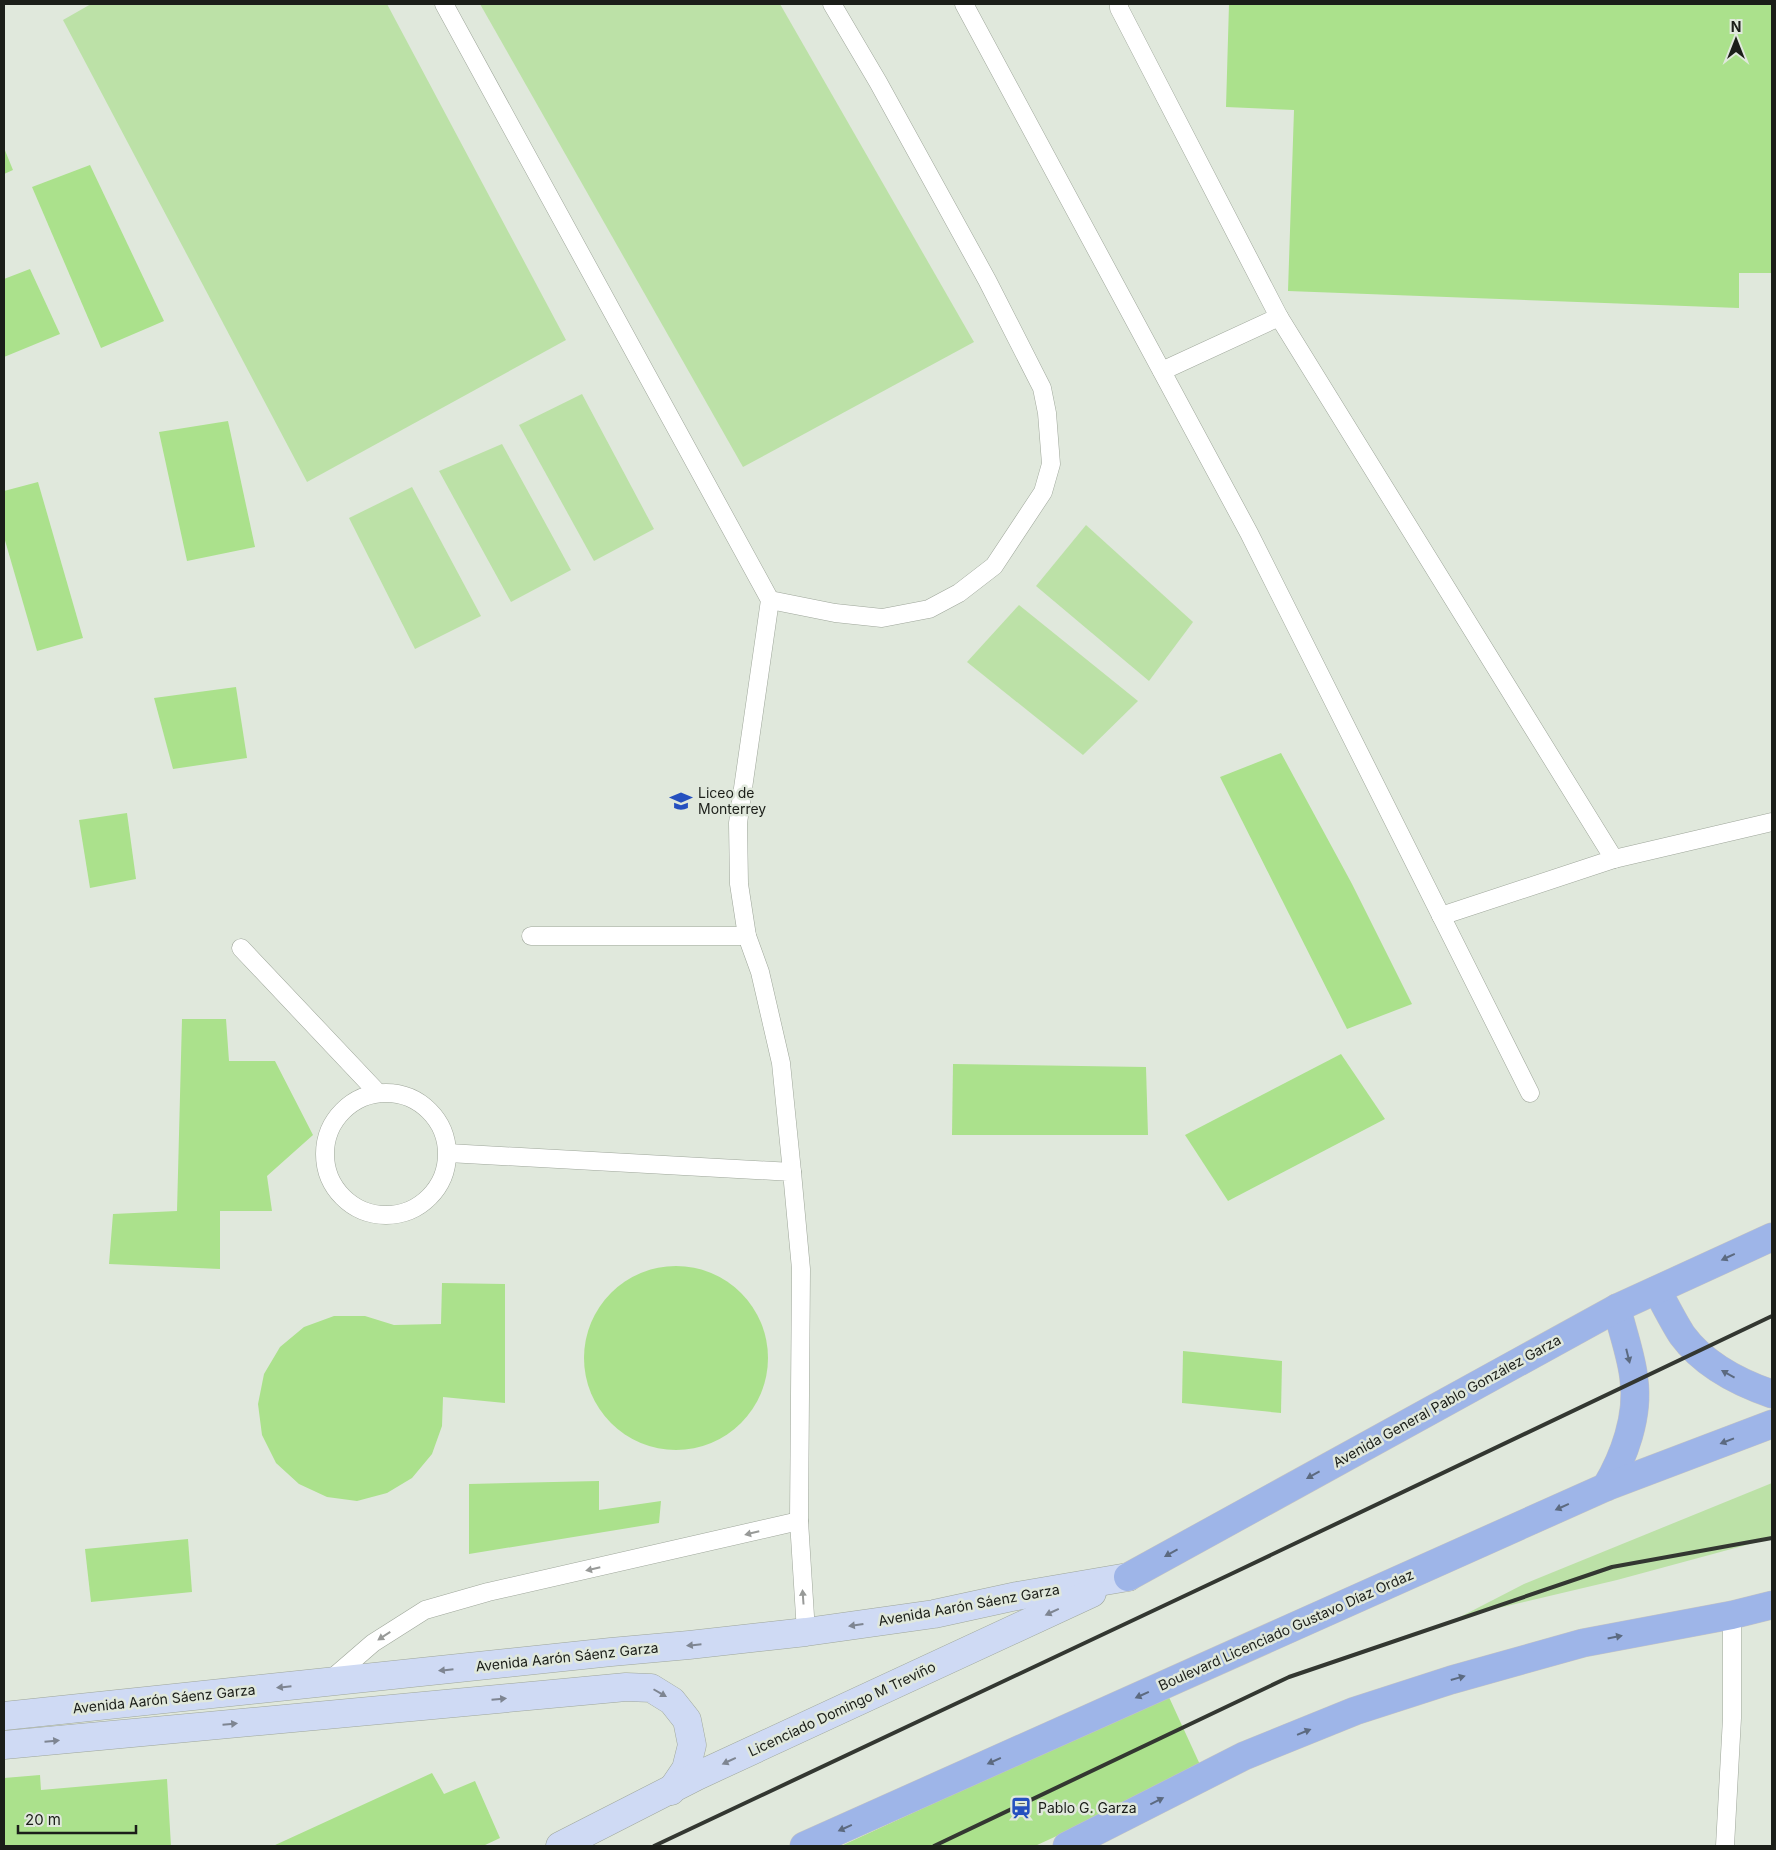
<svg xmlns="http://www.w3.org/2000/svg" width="1776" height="1850" viewBox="0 0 1776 1850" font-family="Inter,sans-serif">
  <rect width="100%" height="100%" fill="#e0e8dc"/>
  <!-- green -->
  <g fill="#bce1a7">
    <polygon points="91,4 387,4 566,340 307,482 63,20"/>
    <polygon points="480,4 780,4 974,342 743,467"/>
    <polygon points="582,394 654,529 594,561 519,425"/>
    <polygon points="502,444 571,570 511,602 439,471"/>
    <polygon points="412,487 481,616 415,649 349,518"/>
    <polygon points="1086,525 1193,622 1149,681 1036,586"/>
    <polygon points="1019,605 1138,701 1083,755 967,662"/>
    <polygon points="1772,1483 1772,1538 1617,1580 1460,1617 1524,1584"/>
  </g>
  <!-- building -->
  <g fill="#abe18c">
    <polygon points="1229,4 1772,4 1772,273 1739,273 1739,308 1288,291 1294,110 1226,107"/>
    <polygon points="4,148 13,170 4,174"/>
    <polygon points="90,165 164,321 101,348 32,187"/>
    <polygon points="30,269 60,334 4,357 4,279"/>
    <polygon points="228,421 255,547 187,561 159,432"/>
    <polygon points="38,482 83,638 37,651 4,537 4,491"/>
    <polygon points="236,687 247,758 173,769 154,698"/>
    <polygon points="1281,753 1352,884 1412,1004 1347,1029 1220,777"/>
    <polygon points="127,813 136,879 90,888 79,820"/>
    <polygon points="182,1019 226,1019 229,1061 275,1061 313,1135 267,1176 272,1211 220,1211 220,1269 109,1264 113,1214 177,1211"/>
    <polygon points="1341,1054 1385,1119 1228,1201 1185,1135"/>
    <polygon points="953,1064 1146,1067 1148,1135 952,1135"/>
    <circle cx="676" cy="1358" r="92"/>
    <polygon points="442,1283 505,1284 505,1403 443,1397 442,1426 432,1454 412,1478 387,1493 357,1501 327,1497 299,1484 276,1463 262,1435 258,1404 264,1374 280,1347 304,1327 334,1316 365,1316 394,1325 441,1324"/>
    <polygon points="1183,1351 1282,1361 1281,1413 1182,1403"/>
    <polygon points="599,1481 599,1510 661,1501 659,1523 469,1554 469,1484"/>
    <polygon points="188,1539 192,1592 91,1602 85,1549"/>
    <polygon points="1168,1695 1202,1769 1035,1846 841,1846"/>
    <polygon points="432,1773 444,1794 475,1781 500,1838 483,1846 273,1846"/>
    <polygon points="40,1775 41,1790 167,1779 171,1846 4,1846 4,1778"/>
  </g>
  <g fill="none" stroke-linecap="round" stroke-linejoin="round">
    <!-- lane casing -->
    <g stroke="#9ea69a" stroke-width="19">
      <g id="lane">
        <polyline points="444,4 770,600 738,823 739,884 747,936 760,972 781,1063 792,1172"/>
        <polyline points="964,4 1249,533 1530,1093"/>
        <polyline points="1119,4 1119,8 1279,317 1162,371"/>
        <polyline points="1279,317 1614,859 1441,916"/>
        <polyline points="770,600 835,613 882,618 929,609 959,593 994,566 1043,492 1051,464 1047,413 1042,388 987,280 878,82 832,4"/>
        <polyline points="1614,859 1772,822"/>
        <polyline points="531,936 747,936"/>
        <polyline points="241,948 378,1093"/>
        <circle cx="386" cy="1154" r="61"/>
        <polyline points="448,1153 792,1172 801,1269 799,1521 806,1632"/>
        <polyline points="329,1681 373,1643 425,1610 488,1592 799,1521"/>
        <polyline points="1725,1846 1732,1718 1732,1615"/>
      </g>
    </g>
    <!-- secondary casing -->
    <g stroke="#9ea69a" stroke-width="29">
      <g id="secondary">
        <polyline points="4,1716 611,1652 689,1645 806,1632 934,1614 1017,1596 1128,1577"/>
        <polyline points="4,1745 626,1687 651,1688 672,1701 687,1720 692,1745 686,1769 671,1791"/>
        <polyline points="560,1846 697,1776 1092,1593"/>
      </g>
    </g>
    <!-- primary casing -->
    <g stroke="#c4c4c3" stroke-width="29">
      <g id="primary">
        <path d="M1657,1290C1665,1305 1673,1321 1682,1335C1704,1365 1737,1382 1772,1394"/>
        <path d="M1606,1487C1624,1457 1639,1416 1634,1380C1632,1357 1622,1331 1617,1308"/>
        <polyline points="1128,1577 1617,1308 1772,1237"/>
        <polyline points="804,1846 1606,1487 1772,1424"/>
        <polyline points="1067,1846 1244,1756 1355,1711 1451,1680 1583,1643 1732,1615 1772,1605"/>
      </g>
    </g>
    <!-- lane -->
    <use href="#lane" stroke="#fff" stroke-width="18"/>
    <!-- secondary -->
    <use href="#secondary" stroke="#cfdaf4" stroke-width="28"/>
    <!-- primary -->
    <use href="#primary" stroke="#9eb5e8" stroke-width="28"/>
    <!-- rail -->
    <g stroke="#333731" stroke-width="4">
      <polyline points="654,1846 1231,1574 1772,1316"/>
      <polyline points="934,1846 1289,1677 1612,1567 1772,1538"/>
    </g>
  </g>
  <!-- one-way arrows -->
  <defs><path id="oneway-solid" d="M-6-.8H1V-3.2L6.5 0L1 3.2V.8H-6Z" transform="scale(1.25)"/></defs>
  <g fill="#5c6a80">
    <use href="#oneway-solid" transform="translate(1728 1257) rotate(155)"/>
    <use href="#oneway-solid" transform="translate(1628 1356) rotate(76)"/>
    <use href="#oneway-solid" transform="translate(1728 1374) rotate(-151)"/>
    <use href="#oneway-solid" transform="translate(1727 1441) rotate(159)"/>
    <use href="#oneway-solid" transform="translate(1313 1475) rotate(151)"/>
    <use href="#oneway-solid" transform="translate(1562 1507) rotate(156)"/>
    <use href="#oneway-solid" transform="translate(1171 1553) rotate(151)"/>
    <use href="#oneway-solid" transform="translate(1615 1637) rotate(-11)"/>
    <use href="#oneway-solid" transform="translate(1458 1678) rotate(-16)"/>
    <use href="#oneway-solid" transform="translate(1142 1695) rotate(156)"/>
    <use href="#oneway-solid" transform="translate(1304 1732) rotate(-22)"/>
    <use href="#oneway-solid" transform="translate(994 1761) rotate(156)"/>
    <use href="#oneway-solid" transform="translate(1157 1801) rotate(-27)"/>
    <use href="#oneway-solid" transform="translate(845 1828) rotate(156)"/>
  </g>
  <g fill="#989a98">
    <use href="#oneway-solid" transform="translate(752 1533) rotate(166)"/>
    <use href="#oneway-solid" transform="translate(593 1569) rotate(167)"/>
    <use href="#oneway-solid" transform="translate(803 1597) rotate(-94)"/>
    <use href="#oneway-solid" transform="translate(384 1636) rotate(147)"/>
  </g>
  <g fill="#7e8591">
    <use href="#oneway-solid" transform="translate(1052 1612) rotate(155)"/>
    <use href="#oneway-solid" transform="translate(856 1625) rotate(172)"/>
    <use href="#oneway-solid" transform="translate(694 1645) rotate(174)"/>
    <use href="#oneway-solid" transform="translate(446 1670) rotate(174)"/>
    <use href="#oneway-solid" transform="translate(284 1687) rotate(174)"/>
    <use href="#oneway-solid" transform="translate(660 1693) rotate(30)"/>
    <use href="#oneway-solid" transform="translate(499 1699) rotate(-5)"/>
    <use href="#oneway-solid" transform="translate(230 1724) rotate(-5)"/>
    <use href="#oneway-solid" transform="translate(52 1741) rotate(-5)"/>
    <use href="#oneway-solid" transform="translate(729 1761) rotate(155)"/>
  </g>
  <!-- icons -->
  <defs>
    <g id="school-bare" transform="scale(1.725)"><path d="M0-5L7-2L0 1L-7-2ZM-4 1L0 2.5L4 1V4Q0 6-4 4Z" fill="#2550bf" stroke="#e0e8dc" stroke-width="2.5" paint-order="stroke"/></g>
    <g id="station-bare" transform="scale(1.725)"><path d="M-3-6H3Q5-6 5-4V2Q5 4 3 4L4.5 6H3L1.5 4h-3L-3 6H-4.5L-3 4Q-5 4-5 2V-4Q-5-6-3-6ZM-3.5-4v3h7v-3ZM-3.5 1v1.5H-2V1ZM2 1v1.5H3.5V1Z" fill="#2550bf" stroke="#e0e8dc" stroke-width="2.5" paint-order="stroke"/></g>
  </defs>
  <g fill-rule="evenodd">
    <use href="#school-bare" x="681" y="801"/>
    <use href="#station-bare" x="1021" y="1808"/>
  </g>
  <g text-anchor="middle" stroke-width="5" stroke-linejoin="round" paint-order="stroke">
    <!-- poi labels -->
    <g font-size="14" fill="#1b1e19" stroke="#e0e8dc" text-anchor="start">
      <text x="698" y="798">Liceo de<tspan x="698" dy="16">Monterrey</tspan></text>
      <text x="1038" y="1813">Pablo G. Garza</text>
    </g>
    <!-- street labels -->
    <g font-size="14" fill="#1b1e19" stroke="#e0e8dc">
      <text transform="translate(1447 1401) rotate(-29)" y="5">Avenida General Pablo González Garza</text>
      <text transform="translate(969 1605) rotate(-10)" y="5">Avenida Aarón Sáenz Garza</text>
      <text transform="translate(1286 1630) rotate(-24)" y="5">Boulevard Licenciado Gustavo Díaz Ordaz</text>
      <text transform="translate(567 1657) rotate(-6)" y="5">Avenida Aarón Sáenz Garza</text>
      <text transform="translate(164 1699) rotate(-6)" y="5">Avenida Aarón Sáenz Garza</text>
      <text transform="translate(842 1709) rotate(-25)" y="5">Licenciado Domingo M Treviño</text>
    </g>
  </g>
  <!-- border -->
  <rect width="1776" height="1850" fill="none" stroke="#1b1e19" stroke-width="10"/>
  <!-- north arrow -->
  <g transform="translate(1736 40)" stroke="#e0e8dc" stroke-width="4" paint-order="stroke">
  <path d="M0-4L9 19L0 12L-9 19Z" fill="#1b1e19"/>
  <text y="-8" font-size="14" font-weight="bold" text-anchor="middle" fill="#1b1e19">N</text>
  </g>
  <!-- scale -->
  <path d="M18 1825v8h118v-8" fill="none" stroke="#1b1e19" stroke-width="2.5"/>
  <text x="25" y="1825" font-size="15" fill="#1b1e19" stroke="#e0e8dc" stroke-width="4" paint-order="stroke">20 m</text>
</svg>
